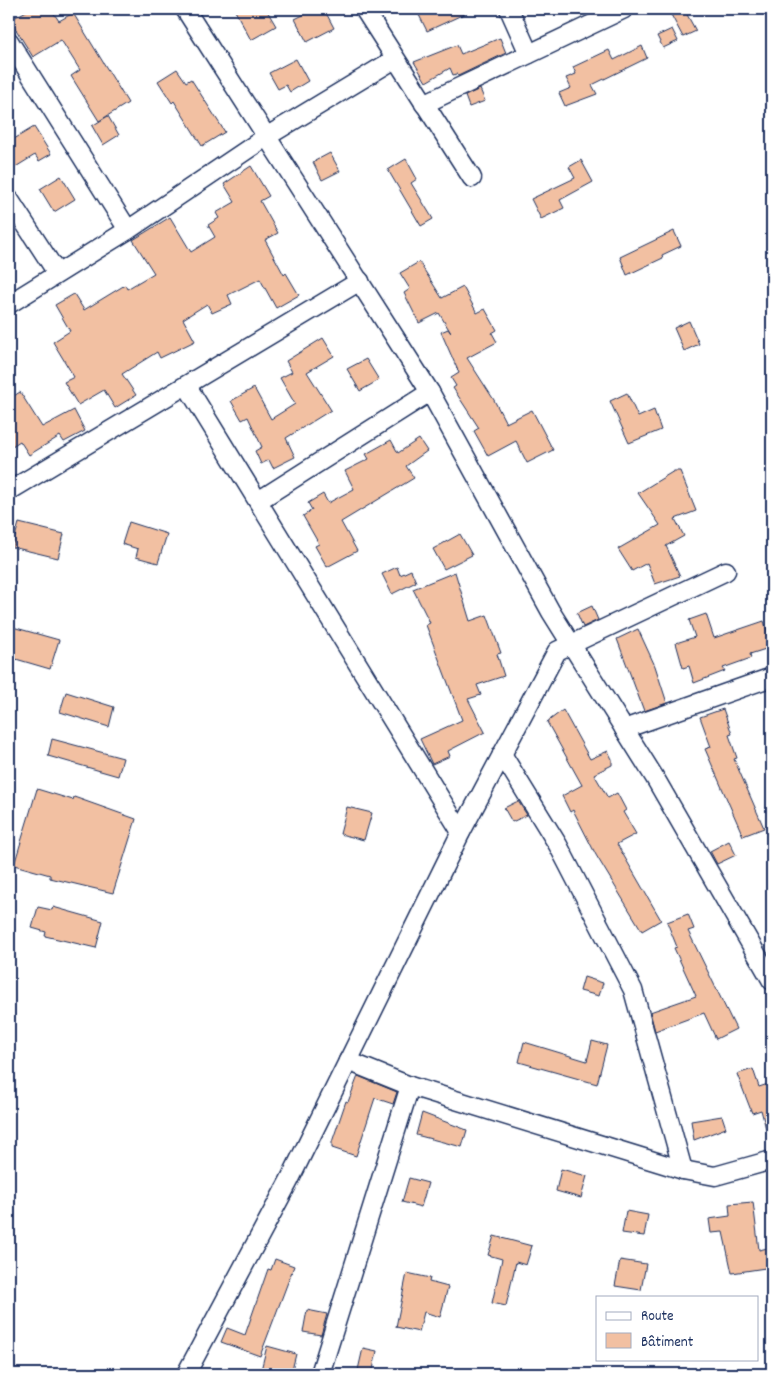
<svg xmlns="http://www.w3.org/2000/svg" width="781" height="1383" viewBox="0 0 781 1383" font-family="Dekko,sans-serif">
  <rect width="100%" height="100%" fill="#fff"/>
  <filter id="ink" filterUnits="userSpaceOnUse"><feTurbulence type="fractalNoise" baseFrequency=".02" numOctaves="2"/><feDisplacementMap in="SourceGraphic" scale="10" xChannelSelector="R" yChannelSelector="G"/><feConvolveMatrix kernelMatrix="1 2 1 2 8 2 1 2 1" color-interpolation-filters="sRGB"/></filter>
  <g filter="url(#ink)">
    <!-- building -->
    <g fill="#f2c0a2" stroke="#1b2f5e">
      <polygon points="30,9 51,9 59,21 73,13 128,103 99,121 71,76 80,70 61,40 33,57 10,20"/>
      <polygon points="234,9 266,9 276,26 251,40"/>
      <polygon points="315,9 324,9 334,28 307,42 295,19"/>
      <polygon points="416,9 475,9 427,31"/>
      <polygon points="668,9 684,9 696,31 683,37"/>
      <polygon points="672,29 678,41 663,48 657,36"/>
      <polygon points="500,38 506,53 458,76 457,74 453,75 450,68 426,82 414,62 457,45 461,54"/>
      <polygon points="642,46 647,58 592,85 597,94 565,106 559,93 571,88 566,78 576,74 573,67 609,50 614,60"/>
      <polygon points="296,59 308,81 290,92 286,85 278,89 269,73"/>
      <polygon points="177,69 186,82 191,79 225,132 202,146 174,101 172,103 158,81"/>
      <polygon points="480,89 485,101 469,107 465,96"/>
      <polygon points="108,116 119,135 103,145 92,126"/>
      <polygon points="34,127 51,154 39,161 35,155 9,171 9,142"/>
      <polygon points="330,153 340,171 322,180 313,162"/>
      <polygon points="406,159 417,179 411,183 433,219 421,226 388,170"/>
      <polygon points="581,160 593,182 560,200 564,208 541,219 531,199 575,178 569,167"/>
      <polygon points="251,166 269,196 260,201 278,233 265,240 284,275 286,273 299,295 276,308 260,279 228,295 232,304 212,313 207,304 183,319 195,341 160,358 157,352 122,374 136,395 115,408 104,390 78,405 64,382 74,377 53,342 70,331 55,305 74,294 84,310 125,285 127,289 154,273 133,240 170,217 191,252 215,237 208,225 219,218 216,213 235,202 224,184"/>
      <polygon points="61,176 75,199 54,212 40,189"/>
      <polygon points="674,231 681,246 662,255 663,258 627,275 620,257"/>
      <polygon points="419,262 442,298 463,287 477,313 485,309 497,330 492,333 497,342 467,358 494,400 506,423 532,410 553,450 527,463 516,441 488,456 474,431 479,428 453,388 456,386 451,378 459,373 441,332 448,329 451,333 439,313 419,323 404,293 410,289 400,273"/>
      <polygon points="689,321 699,344 684,351 674,328"/>
      <polygon points="323,338 334,356 307,372 331,410 286,438 295,457 273,468 269,460 261,464 255,451 262,447 248,417 242,420 231,401 254,388 271,419 295,404 280,378 292,372 286,361"/>
      <polygon points="366,359 379,380 360,391 347,369"/>
      <polygon points="20,392 42,427 74,410 85,431 64,442 60,436 29,455 20,441 9,448 9,399"/>
      <polygon points="627,393 638,417 654,410 661,430 629,443 610,401"/>
      <polygon points="419,439 427,451 406,466 414,478 341,522 357,551 327,567 315,546 319,544 303,516 312,510 308,503 323,494 328,503 354,489 345,471 369,459 366,454 391,440 398,453"/>
      <polygon points="674,471 680,471 696,511 675,519 684,536 666,546 680,576 655,584 647,563 632,571 618,549 660,525 638,493"/>
      <polygon points="129,522 167,534 158,563 136,557 138,549 122,544"/>
      <polygon points="19,523 64,534 58,558 12,547"/>
      <polygon points="460,534 472,555 444,569 433,549"/>
      <polygon points="397,567 400,575 411,570 416,582 392,594 382,574"/>
      <polygon points="455,572 470,621 487,615 501,653 497,654 504,676 477,685 481,695 468,699 485,732 448,751 450,756 432,764 420,739 462,720 426,625 430,623 413,589"/>
      <polygon points="592,606 598,620 583,627 577,613"/>
      <polygon points="706,614 714,638 764,621 772,647 750,654 751,658 723,668 725,671 694,683 689,666 683,668 676,643 695,637 689,620"/>
      <polygon points="9,626 59,640 50,669 9,657"/>
      <polygon points="638,629 655,666 667,703 644,711 617,639"/>
      <polygon points="66,692 114,707 109,727 60,712"/>
      <polygon points="723,709 732,734 729,735 737,758 734,759 764,828 743,836 705,749 711,747 700,717"/>
      <polygon points="563,710 590,759 608,751 612,759 612,765 594,774 608,798 617,793 626,810 623,812 636,834 617,844 661,920 642,931 596,855 573,810 570,812 562,796 582,785 547,722"/>
      <polygon points="52,739 123,758 118,776 48,756"/>
      <polygon points="37,789 73,800 74,797 136,819 113,893 50,878 50,875 14,865"/>
      <polygon points="518,801 527,815 512,822 504,808"/>
      <polygon points="347,807 372,813 364,840 340,834"/>
      <polygon points="729,841 736,855 717,864 710,851"/>
      <polygon points="38,907 52,910 53,907 103,921 96,948 45,936 46,932 32,928"/>
      <polygon points="688,914 694,929 688,931 736,1029 716,1039 704,1013 655,1031 650,1012 696,996 674,948 677,947 667,922"/>
      <polygon points="584,977 603,983 599,996 580,991"/>
      <polygon points="592,1041 607,1045 597,1084 519,1062 524,1042 587,1061"/>
      <polygon points="753,1069 759,1087 768,1084 772,1095 772,1136 768,1136 761,1110 752,1113 737,1074"/>
      <polygon points="358,1076 397,1092 393,1104 375,1098 356,1156 332,1148 332,1142 346,1101 348,1102"/>
      <polygon points="422,1113 467,1130 462,1147 416,1135"/>
      <polygon points="722,1116 726,1128 694,1140 691,1121"/>
      <polygon points="561,1169 587,1176 581,1198 556,1191"/>
      <polygon points="409,1178 428,1183 421,1207 402,1202"/>
      <polygon points="753,1202 759,1250 772,1247 772,1267 732,1273 723,1232 711,1233 709,1219 730,1216 729,1204"/>
      <polygon points="626,1211 648,1215 644,1236 622,1233"/>
      <polygon points="494,1236 532,1246 526,1265 516,1262 506,1306 492,1303 502,1259 488,1255"/>
      <polygon points="275,1259 294,1266 260,1356 221,1342 227,1328 245,1335 268,1269 271,1270"/>
      <polygon points="620,1260 646,1264 641,1290 615,1286"/>
      <polygon points="407,1273 430,1278 429,1282 448,1287 440,1317 424,1312 419,1332 396,1327"/>
      <polygon points="307,1310 327,1314 321,1335 303,1332"/>
      <polygon points="267,1346 296,1354 291,1374 260,1374"/>
      <polygon points="363,1348 377,1351 372,1374 358,1370"/>
    </g>
    <g fill="none" stroke-linecap="round" stroke-linejoin="round">
      <!-- minor casing -->
      <g stroke="#1b2f5e" stroke-width="21">
        <g id="minor">
          <polyline points="185,9 430,392 551,612 655,778 772,981"/>
          <polyline points="364,9 472,178"/>
          <polyline points="509,9 529,54"/>
          <polyline points="9,41 128,230"/>
          <polyline points="424,104 624,9"/>
          <polyline points="9,199 57,273"/>
          <polyline points="9,304 128,230 266,137 395,59"/>
          <polyline points="187,386 461,832"/>
          <polyline points="9,491 360,281"/>
          <polyline points="258,501 430,392"/>
          <polyline points="624,729 772,677"/>
          <polyline points="502,754 558,845 633,990 683,1170"/>
          <polyline points="348,1061 410,1086 683,1170 715,1176 772,1160"/>
          <polyline points="186,1374 289,1181 461,832 557,651 726,571"/>
          <polyline points="320,1374 410,1086"/>
        </g>
      </g>
      <!-- minor -->
      <use href="#minor" stroke="#fff" stroke-width="18"/>
    </g>
  </g>
  <!-- margin -->
  <rect width="781" height="1383" fill="none" stroke="#fff" stroke-width="30"/>
  <rect x="15" y="15" width="751" height="1353" fill="none" stroke="#1b2f5e" stroke-width="2" filter="url(#ink)"/>
  <!-- legend -->
  <rect x="596" y="1296" width="162" height="65" fill="#ffffff" stroke="#a4acbf"/>
  <rect x="606" y="1312" width="25" height="8" fill="#ffffff" stroke="#a4acbf"/>
  <text x="641" y="1320" font-size="15" fill="#1b2f5e">Route</text>
  <rect x="606" y="1333" width="25" height="15" fill="#f2c0a2" stroke="#a4acbf"/>
  <text x="641" y="1346" font-size="15" fill="#1b2f5e">Bâtiment</text>
</svg>
